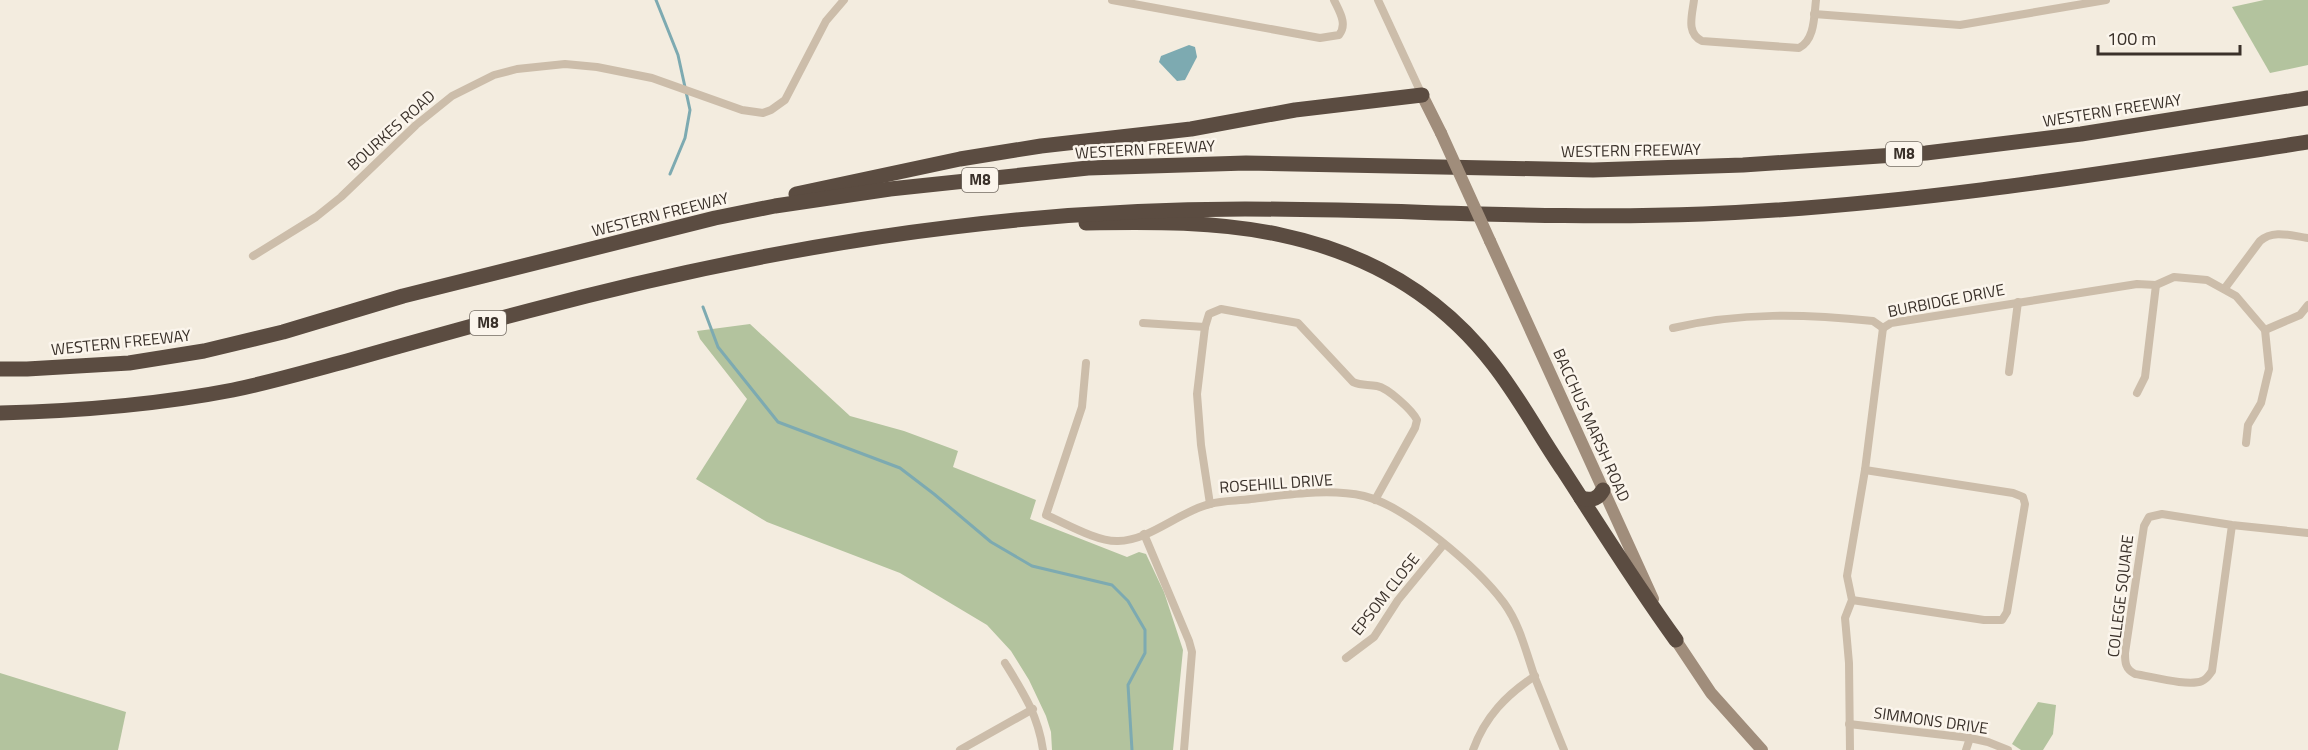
<svg xmlns="http://www.w3.org/2000/svg" width="2308" height="750" viewBox="0 0 2308 750" font-family="'Titillium Web',sans-serif">
  <rect width="100%" height="100%" fill="#f3ecdf"/>
  <!-- green -->
  <g fill="#b3c39e">
    <polygon points="2264,0 2308,0 2308,65 2270,73 2232,7"/>
    <polygon points="750,324 850,416 904,431 958,451 953,467 1036,500 1030,519 1127,557 1139,552 1146,554 1164,592 1183,650 1173,750 1052,750 1051,732 1046,716 1029,680 1011,651 987,625 900,573 767,522 696,479 747,399 700,339 697,331"/>
    <polygon points="0,673 126,712 118,750 0,750"/>
    <polygon points="2038,702 2056,705 2053,734 2043,750 2021,750 2012,744"/>
  </g>
  <!-- water -->
  <polygon fill="#7daab1" points="1189,45 1195,47 1197,57 1185,80 1177,81 1159,62 1161,56"/>
  <g fill="none" stroke-linecap="round" stroke-linejoin="round">
    <!-- stream -->
    <g stroke="#7daab1" stroke-width="3">
      <polyline points="656,0 678,55 690,110 685,138 670,174"/>
      <polyline points="703,307 718,347 778,422 900,468 934,494 991,542 1032,566 1112,585 1128,601 1145,630 1145,653 1128,685 1132,750"/>
    </g>
    <!-- minor -->
    <g stroke="#ccbdaa" stroke-width="8">
      <path d="M1112,0L1320,38L1339,35C1348,24 1339,11 1334,0"/>
      <polyline points="1378,0 1422,95"/>
      <path d="M1694,0C1692,16 1686,33 1702,41L1799,48C1815,40 1814,16 1816,0"/>
      <polyline points="1814,14 1960,25 2106,0"/>
      <polyline points="253,256 316,217 341,197 416,125 452,96 494,75 517,69 565,64 597,67 652,78 742,110 763,113 771,110 785,100 826,21 844,0"/>
      <path d="M2225,288L2260,241C2273,229 2292,236 2308,238"/>
      <polyline points="1143,323 1205,327"/>
      <path d="M1673,328C1740,312 1805,314 1873,321L1883,328"/>
      <polyline points="1883,328 1891,323 2137,284 2156,285 2174,277 2207,280 2236,296 2265,330 2269,369 2261,403 2248,425 2246,443"/>
      <polyline points="2265,330 2300,315 2308,305"/>
      <path d="M1086,363L1082,407L1046,515C1065,523 1097,542 1118,541C1149,541 1180,511 1210,504C1223,500 1238,501 1251,499C1287,495 1328,488 1364,496C1406,506 1478,568 1504,603C1520,625 1526,652 1535,678C1545,702 1554,726 1564,750"/>
      <polyline points="2009,372 2018,302"/>
      <polyline points="2137,393 2145,377 2156,285"/>
      <path d="M1210,504L1201,445L1197,394L1205,327L1209,314L1221,309L1298,323L1353,382C1362,386 1368,384 1377,386C1388,388 1412,410 1417,420L1415,428L1375,500"/>
      <path d="M2232,525L2212,671C2209,675 2207,679 2202,681C2188,687 2150,676 2135,674C2125,669 2125,662 2125,653L2144,526L2149,517L2162,514L2232,525L2308,533"/>
      <polyline points="1144,534 1189,641 1192,652 1184,750"/>
      <polyline points="1852,600 1984,620 2002,620 2007,612 2025,504 2023,497 2013,493 1865,470"/>
      <polyline points="1346,658 1374,637 1398,600 1444,544"/>
      <path d="M1005,663C1023,692 1038,715 1043,750"/>
      <polyline points="1849,724 1970,738 1988,742 2008,750"/>
      <polyline points="960,750 1033,709"/>
      <path d="M1473,750C1485,717 1506,695 1535,676"/>
      <polyline points="1850,750 1849,663 1845,618 1852,600 1847,576 1865,470 1883,328"/>
      <polyline points="1966,750 1970,738"/>
    </g>
    <!-- secondary -->
    <g stroke="#a08d7b" stroke-width="12">
      <polyline points="1422,95 1441,133"/>
      <polyline points="1490,241 1653,599"/>
      <polyline points="1671,633 1711,693 1762,750"/>
    </g>
    <!-- motorway -->
    <g stroke="#5b4c41" stroke-width="15">
      <polyline points="796,194 960,159 1041,146 1191,129 1295,110 1422,95"/>
      <path d="M1086,223C1150,222 1218,221 1281,235C1366,253 1439,294 1493,364C1519,397 1539,435 1563,470C1600,527 1636,585 1676,640"/>
      <polyline points="0,369 27,369 129,363 204,351 283,332 403,296 715,218 775,206 890,189 1088,168 1246,163 1593,170 1743,165 1926,153 2081,134 2308,98"/>
      <path d="M0,413C78,411 156,405 233,390C272,382 309,371 347,361C407,344 467,327 528,311C667,274 809,244 953,227C1050,215 1148,209 1245,209C1398,209 1550,220 1703,214C1907,206 2107,173 2308,142"/>
      <path d="M1581,498C1591,501 1598,499 1603,490"/>
    </g>
    <!-- secondary-bridge -->
    <polyline stroke="#a08d7b" stroke-width="12" points="1441,133 1490,241"/>
  </g>
  <g text-anchor="middle" stroke-width="5" stroke-linejoin="round" paint-order="stroke">
    <!-- shield labels -->
    <g fill="#fbf5ec" stroke="#746c64" stroke-width="1.5">
      <rect x="1886" y="142" width="36" height="24" rx="4.5"/>
      <rect x="962" y="168" width="36" height="24" rx="4.5"/>
      <rect x="470" y="311" width="36" height="24" rx="4.5"/>
    </g>
    <g font-size="15" font-weight="bold" fill="#3a312a">
      <text x="1904" y="159">M8</text>
      <text x="980" y="185">M8</text>
      <text x="488" y="328">M8</text>
    </g>
    <!-- street labels -->
    <g font-size="16" fill="#3a312a" stroke="#fbf5ec">
      <text transform="translate(2112 110) rotate(-9)" y="6">WESTERN FREEWAY</text>
      <text transform="translate(391 130) rotate(-42)" y="6">BOURKES ROAD</text>
      <text transform="translate(1145 149) rotate(-3)" y="6">WESTERN FREEWAY</text>
      <text transform="translate(1631 150) rotate(-1)" y="6">WESTERN FREEWAY</text>
      <text transform="translate(660 214) rotate(-14)" y="6">WESTERN FREEWAY</text>
      <text transform="translate(1946 300) rotate(-11)" y="6">BURBIDGE DRIVE</text>
      <text transform="translate(121 342) rotate(-6)" y="6">WESTERN FREEWAY</text>
      <text transform="translate(1592 425) rotate(66)" y="6">BACCHUS MARSH ROAD</text>
      <text transform="translate(1276 483) rotate(-4)" y="6">ROSEHILL DRIVE</text>
      <text transform="translate(1385 594) rotate(-52)" y="6">EPSOM CLOSE</text>
      <text transform="translate(2120 596) rotate(-83)" y="6">COLLEGE SQUARE</text>
      <text transform="translate(1931 720) rotate(8)" y="6">SIMMONS DRIVE</text>
    </g>
  </g>
  <!-- scale -->
  <path d="M2098 45v9h142v-9" fill="none" stroke="#3a312a" stroke-width="3"/>
  <text x="2107" y="45" font-size="18" fill="#3a312a" stroke="#fbf5ec" stroke-width="4.5" paint-order="stroke">100 m</text>
</svg>
